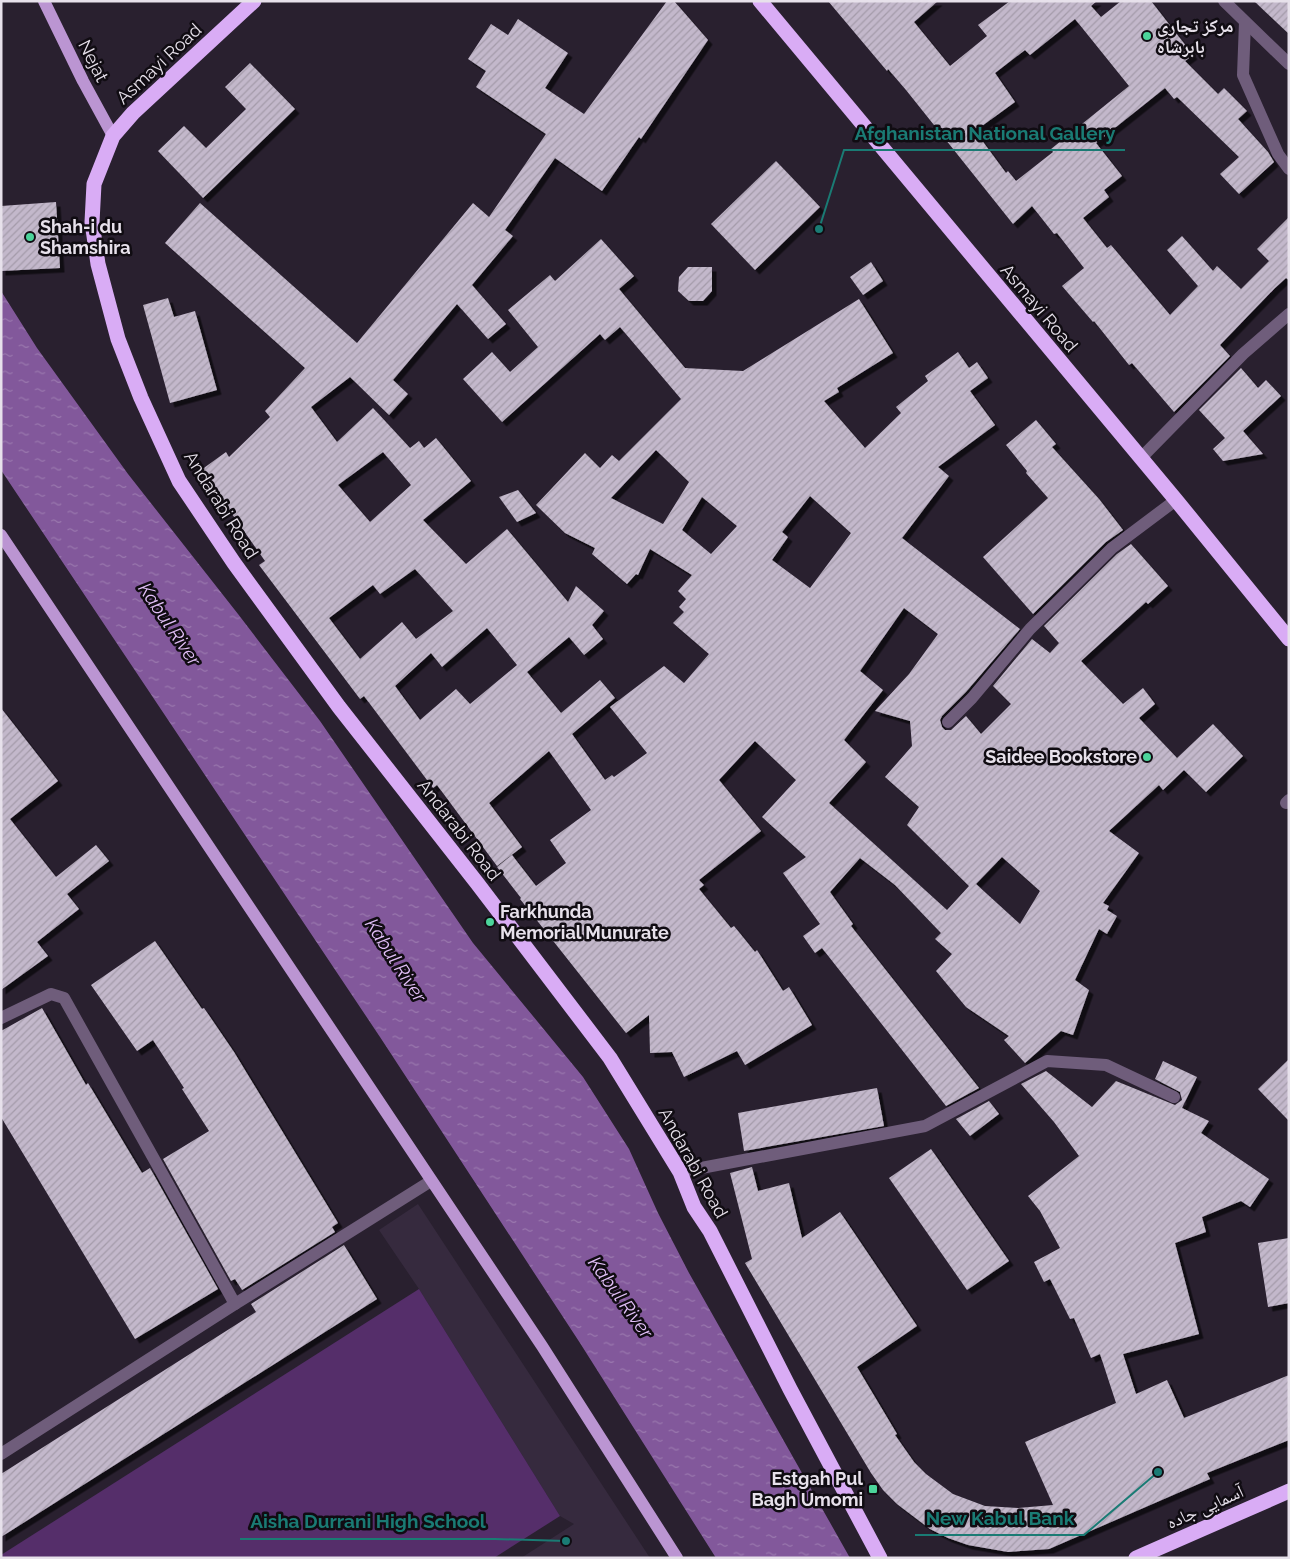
<svg xmlns="http://www.w3.org/2000/svg" width="1290" height="1559" viewBox="0 0 1290 1559" font-family="Raleway,'Noto Naskh Arabic',sans-serif">
  <defs>
    <pattern id="water-ripples" width="26" height="14" patternUnits="userSpaceOnUse" patternTransform="scale(1.25)"><rect width="26" height="14" fill="#82589b"/><path d="M2 4q2-2 4 0t4 0M15 11q2-2 4 0t4 0" fill="none" stroke="#9a78ae"/></pattern>
    <pattern id="building-hatch" width="6" height="6" patternUnits="userSpaceOnUse" patternTransform="scale(1.25)"><rect width="6" height="6" fill="#c3b8cb"/><path d="M-1 1l2-2M0 6l6-6M5 7l2-2" fill="none" stroke="#a49baa"/></pattern>
    <filter id="shadow"><feDropShadow dx="4.5" dy="4.5" stdDeviation="0" flood-color="#0009"/></filter>
  </defs>
  <rect width="100%" height="100%" fill="#29202f"/>
  <!-- built -->
  <polygon fill="#362a3e" points="418,1204 650,1558 521,1558 574,1524 560,1516 419,1289 379,1230"/>
  <!-- green -->
  <polygon fill="#552e6a" points="419,1289 560,1516 494,1558 1,1558 1,1555"/>
  <!-- water -->
  <polygon fill="url(#water-ripples)" points="1,291 37,348 128,474 238,614 320,721 473,943 583,1077 629,1149 658,1213 689,1273 850,1558 716,1558 580,1343 380,1037 1,470"/>
  <!-- building -->
  <g fill="url(#building-hatch)" fill-rule="evenodd" filter="url(#shadow)">
    <path d="M667,1H674L708,40L641,139L639,137L602,191L555,158L505,230L513,236L472,285L506,324L488,339L457,304L393,380L408,394L389,415L350,377L311,407L337,442L373,408L410,448L419,441L424,448L436,438L471,481L423,520L466,564L507,529L568,602L576,586L604,611L592,625L603,639L584,655L569,637L527,672L561,713L600,680L615,698L572,734L605,780L612,775L614,777L647,753L610,707L664,666L684,683L709,654L673,623L684,612L679,607L686,599L678,591L692,575L650,549L638,575L636,574L627,584L592,554L595,548L565,533L536,505L585,453L600,468L612,455L619,461L681,399L620,327L605,340L600,334L502,422L463,379L492,352L510,372L538,347L508,310L550,275L555,281L601,239L634,276L619,289L685,368L743,371L859,299L893,353L837,388L839,392L824,401L865,448L901,413L896,407L928,381L925,376L958,352L969,368L977,362L988,378L970,391L995,425L938,467L949,476L902,538L1020,629L966,692L942,716L940,720L942,727L945,730H951L966,716L981,734L1011,704L993,686L1032,639L1050,653L1059,643L1044,626L1117,554L1131,544L1168,586L1148,604L1146,602L1081,661L1123,704L1143,688L1155,704L1139,718L1177,758L1213,724L1243,756L1206,792L1184,770L1163,790L1159,785L1109,831L1139,853L1103,903L1109,906L1107,910L1117,916L1107,934L1099,929L1075,980L1089,990L1073,1035L1061,1031L1025,1063L1004,1040L1009,1036L966,1007L936,971L952,954L935,939L941,933L895,885L860,858L830,892L853,924L851,926L979,1088L946,1106L822,948L815,953L803,936L820,924L783,873L806,857L762,817L796,780L755,741L719,780L761,831L699,880L704,885L699,889L731,928L734,926L755,952L757,950L783,991L789,987L812,1025L745,1065L737,1051L684,1077L672,1052L650,1053L649,1015L626,1033L520,899L521,898L497,867L512,855L536,886L566,863L550,840L591,810L549,751L489,803L522,847L497,866L437,785L433,788L364,696L360,699L259,565L265,561L201,470L226,452L229,457L270,417L265,411L305,368L165,243L200,203L357,343L473,203L489,217L546,134L476,87L486,71L468,59L491,24L508,35L518,19L568,53L545,88L584,114ZM656,450L689,482L663,524L611,498ZM383,452L411,485L370,522L338,485ZM810,496L851,533L810,588L772,560L788,537L782,532ZM702,497L737,526L711,554L682,530ZM415,569L453,611L416,639L402,622L360,659L329,618L373,585L380,594ZM904,608L938,634L909,674L875,711L910,721L912,746L885,777L919,807L907,825L969,886L947,910L829,803L866,762L844,740L883,690L860,671ZM487,628L517,665L470,704L456,689L420,720L395,686L431,653L442,667ZM1002,857L1040,891L1020,924L976,884Z"/>
    <path d="M828,1H938L914,22L950,66L987,36L978,25L1010,1H1097L1091,6L1101,17L1121,1H1151L1193,55L1185,61L1218,94L1224,88L1247,111L1238,119L1268,152L1274,162L1239,194L1220,174L1239,157L1177,97L1174,99L1165,88L1096,143L1122,176L1104,190L1109,197L1083,218L1107,248L1111,245L1170,315L1198,286L1167,250L1182,236L1213,271L1217,266L1241,289L1269,261L1257,249L1289,217V280L1286,278L1275,288L1220,345L1230,356L1174,412L1132,363L1129,365L1094,321L1093,322L1062,286L1084,268L1057,233L1054,234L1032,206L1013,224L906,90L888,69L887,71ZM1075,19L1129,86L1051,149L1053,152L1016,181L1008,171L1006,173L975,131L1015,102L995,73L1025,50L1030,55Z"/>
    <polygon points="1254,1 1289,1 1289,34"/>
    <polygon points="250,63 295,109 203,198 158,151 184,126 206,148 246,109 225,87"/>
    <polygon points="776,161 820,207 755,270 711,224"/>
    <polygon points="56,202 60,268 1,271 1,206"/>
    <polygon points="871,262 883,281 863,295 850,277"/>
    <polygon points="688,267 712,267 712,291 703,301 689,301 678,291 679,277"/>
    <polygon points="168,298 174,317 195,311 217,390 170,403 143,305"/>
    <polygon points="1241,368 1258,388 1266,380 1281,396 1243,431 1263,454 1223,461 1213,449 1225,438 1199,410"/>
    <polygon points="1036,420 1056,444 1052,447 1099,499 1123,530 1106,542 1033,614 983,557 1048,498 1026,473 1027,471 1006,445"/>
    <polygon points="518,490 536,513 517,522 499,497"/>
    <polygon points="1,708 58,781 10,819 56,877 96,845 109,861 67,894 79,909 37,942 48,956 1,990"/>
    <polygon points="155,941 202,1009 204,1008 234,1052 338,1223 332,1227 335,1232 242,1290 235,1279 231,1281 163,1159 209,1131 182,1089 184,1088 153,1040 137,1051 91,985"/>
    <polygon points="42,1008 86,1085 88,1083 142,1173 150,1168 218,1289 135,1339 1,1117 1,1031"/>
    <polygon points="1289,1059 1289,1121 1258,1089"/>
    <polygon points="1163,1061 1197,1077 1182,1108 1209,1121 1201,1133 1269,1179 1250,1207 1241,1201 1202,1217 1206,1232 1175,1243 1199,1334 1123,1354 1136,1394 1167,1380 1184,1418 1289,1375 1289,1440 1207,1473 1210,1479 1049,1549 1008,1552 968,1545 948,1538 930,1529 897,1504 883,1490 871,1473 745,1263 752,1259 730,1173 752,1167 758,1191 789,1183 802,1238 840,1212 917,1326 857,1367 897,1434 895,1435 914,1462 926,1474 953,1494 985,1506 1018,1508 1053,1505 1025,1442 1116,1403 1100,1354 1091,1358 1074,1318 1070,1319 1050,1279 1044,1282 1034,1262 1060,1248 1040,1211 1028,1196 1079,1156 1054,1122 1021,1084 1046,1071 1092,1107 1116,1081 1175,1105 1182,1100 1180,1092 1155,1079"/>
    <polygon points="877,1088 884,1126 744,1151 738,1113"/>
    <polygon points="989,1101 999,1114 970,1136 956,1119"/>
    <polygon points="931,1149 1009,1261 967,1290 889,1178"/>
    <polygon points="1289,1238 1289,1303 1268,1307 1258,1243"/>
    <polygon points="344,1245 377,1299 1,1537 1,1474 256,1312 251,1304"/>
  </g>
  <g fill="none" stroke-linecap="round" stroke-linejoin="round">
    <!-- minor -->
    <g stroke="#6f5d7b" stroke-width="12">
      <polyline points="1224,1 1289,64"/>
      <polyline points="1245,22 1243,75 1278,154 1289,169"/>
      <polyline points="1141,458 1243,354 1289,314"/>
      <polyline points="948,722 972,698 1030,629 1112,548 1176,500"/>
      <polyline points="1286,803 1289,800"/>
      <polyline points="1,1018 51,994 64,998 235,1304"/>
      <polyline points="680,1172 925,1126 1047,1061 1106,1065 1174,1097"/>
      <polyline points="1,1454 235,1304 431,1181"/>
    </g>
    <!-- major -->
    <g stroke="#bb95d2" stroke-width="12">
      <polyline points="44,1 83,81 113,136"/>
      <polyline points="1,535 542,1346 677,1558"/>
    </g>
    <!-- highway -->
    <g stroke="#d9acf5" stroke-width="15">
      <polyline points="254,1 133,113 113,136 94,184 92,222 98,264 118,339 141,398 179,481 234,563 339,707 477,883 610,1058 680,1172 694,1207 710,1231 790,1389 880,1558"/>
      <polyline points="760,1 1176,500 1289,639"/>
      <polyline points="1136,1558 1289,1491"/>
    </g>
  </g>
  <!-- markers -->
  <g fill="#4cd49b" stroke="#100c12" stroke-width="2">
    <circle cx="1147" cy="36" r="5"/>
    <circle cx="30" cy="237" r="5"/>
    <circle cx="1147" cy="757" r="5"/>
    <circle cx="490" cy="922" r="5"/>
    <rect x="868" y="1484" width="10" height="10" rx="2.5"/>
  </g>
  <g text-anchor="middle" stroke-width="5" stroke-linejoin="round" paint-order="stroke">
    <!-- poi labels -->
    <g font-size="18" font-weight="bold" fill="#e7e1eb" stroke="#100c12" text-anchor="start">
      <text x="1157" y="32">مرکز تجاری<tspan x="1157" dy="21">بابرشاه</tspan></text>
      <text x="40" y="233">Shah-i du<tspan x="40" dy="21">Shamshira</tspan></text>
      <text x="1137" y="763" text-anchor="end">Saidee Bookstore</text>
      <text x="500" y="918">Farkhunda<tspan x="500" dy="21">Memorial Munurate</tspan></text>
      <text x="863" y="1485" text-anchor="end">Estgah Pul<tspan x="863" dy="21">Bagh Umomi</tspan></text>
    </g>
    <!-- street labels -->
    <g font-size="18" fill="#e7e1eb" stroke="#100c12">
      <text transform="translate(93 61) rotate(63)" y="6">Nejat</text>
      <text transform="translate(159 64) rotate(-43)" y="6">Asmayi Road</text>
      <text transform="translate(1039 308) rotate(50)" y="6">Asmayi Road</text>
      <text transform="translate(221 505) rotate(58)" y="6">Andarabi Road</text>
      <text transform="translate(459 830) rotate(52)" y="6">Andarabi Road</text>
      <text transform="translate(693 1163) rotate(61)" y="6">Andarabi Road</text>
      <text transform="translate(1205 1507) rotate(-24)" y="6">آسمایی جاده</text>
    </g>
    <!-- water labels -->
    <g font-size="19" font-style="italic" fill="#e1bff7" stroke="#100c12">
      <text transform="translate(170 624) rotate(56)" y="7">Kabul River</text>
      <text transform="translate(396 960) rotate(57)" y="7">Kabul River</text>
      <text transform="translate(621 1297) rotate(54)" y="7">Kabul River</text>
    </g>
  </g>
  <!-- callouts -->
  <path fill="none" stroke="#1a7b74" stroke-width="2" d="M819 229L844 150H1125M1158 1472L1084 1535H915M566 1541L495 1539H240"/>
  <g fill="#1a7b74" stroke="#100c12" stroke-width="2">
    <circle cx="819" cy="229" r="5"/>
    <circle cx="1158" cy="1472" r="5"/>
    <circle cx="566" cy="1541" r="5"/>
  </g>
  <g font-size="19" text-anchor="middle" font-weight="bold" fill="#1a7b74" stroke="#100c12" stroke-width="5" stroke-linejoin="round" paint-order="stroke">
    <text x="985" y="140">Afghanistan National Gallery</text>
    <text x="1000" y="1525">New Kabul Bank</text>
    <text x="368" y="1528">Aisha Durrani High School</text>
  </g>
  <!-- border -->
  <rect width="1290" height="1559" fill="none" stroke="#e7e1eb" stroke-width="5"/>
</svg>
